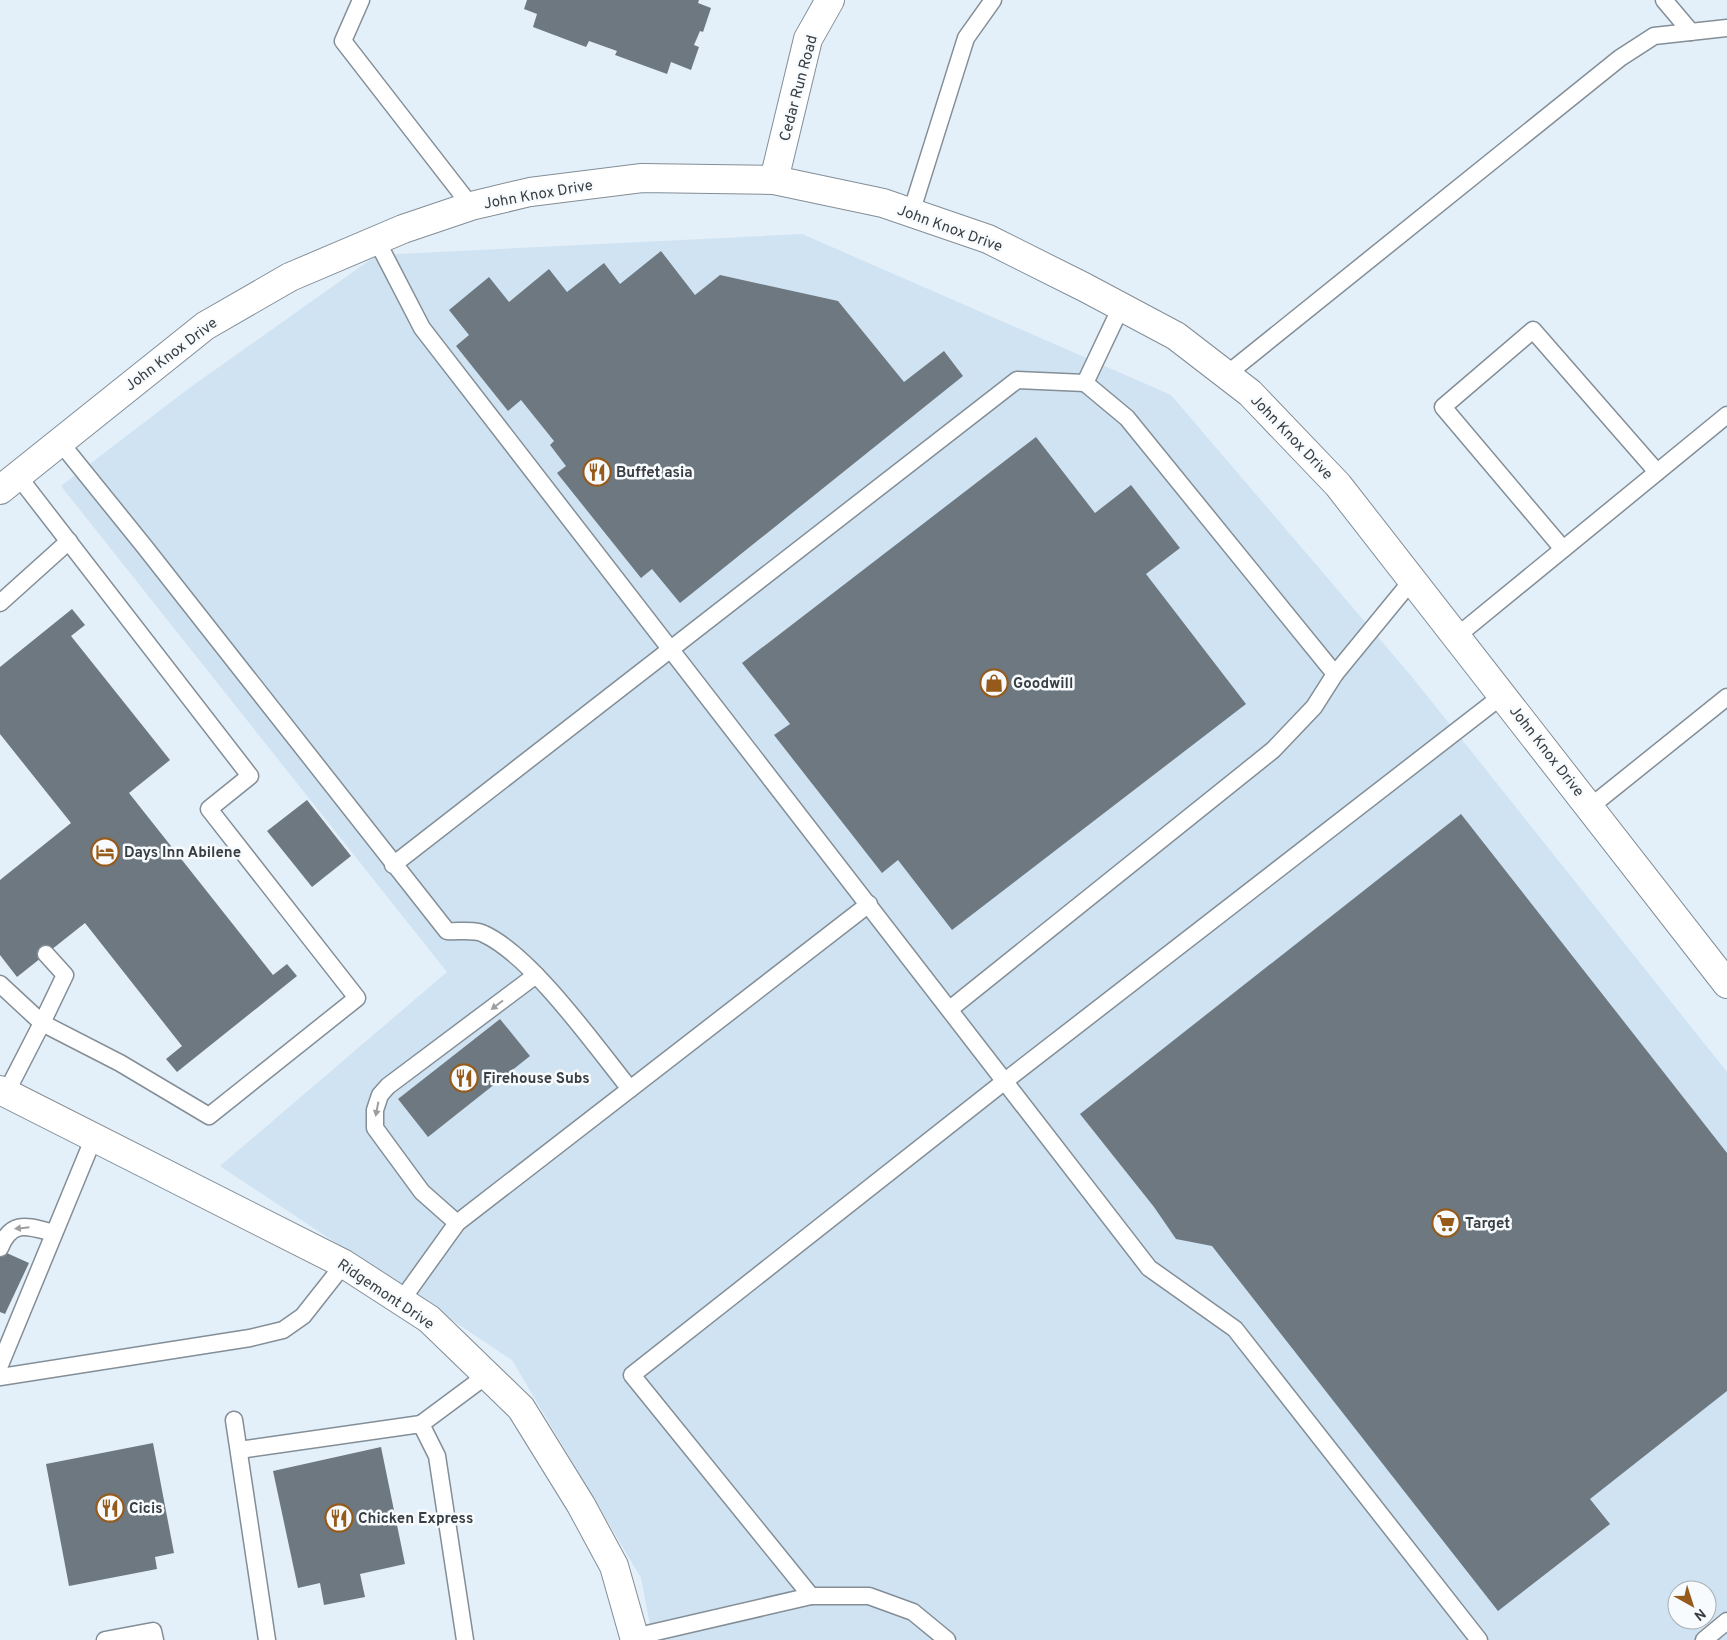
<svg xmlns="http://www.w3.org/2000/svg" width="1727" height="1640" viewBox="0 0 1727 1640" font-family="Overpass,sans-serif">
  <rect width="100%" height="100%" fill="#e3eff9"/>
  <!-- built -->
  <path fill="#d0e3f2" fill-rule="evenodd" d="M802,234L1171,395L1412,677L1727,1072V1640H653L641,1578L512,1360L220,1166L447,972L61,486L188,389L377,255ZM1677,1590H1707V1620H1677Z"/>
  <!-- building -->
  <g fill="#6d7881">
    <polygon points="527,0 699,0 698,3 711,8 703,32 700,31 694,45 699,47 691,70 671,62 667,74 615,55 617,51 589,41 586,47 533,27 537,14 524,9"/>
    <polygon points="661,251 695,295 720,275 838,301 904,382 944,351 963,376 680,603 652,569 641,578 557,473 566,466 550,445 554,441 521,400 508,411 456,346 469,335 449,310 489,277 509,302 549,269 567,292 604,263 620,284"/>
    <polygon points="1036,437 1095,513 1131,485 1180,548 1146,574 1246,704 952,930 898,860 882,873 774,735 790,724 742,663"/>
    <polygon points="72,609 85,625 71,636 170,760 129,793 273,975 287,964 297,976 177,1072 166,1059 182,1046 85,923 17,977 0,955 0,880 71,823 0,734 0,667"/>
    <polygon points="307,800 351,856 312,887 267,831"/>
    <polygon points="1461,814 1727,1153 1727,1391 1590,1499 1610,1524 1498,1611 1212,1246 1176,1239 1154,1207 1080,1114"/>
    <polygon points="500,1019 530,1056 428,1137 398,1099"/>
    <polygon points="0,1250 29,1263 5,1314 0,1312"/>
    <polygon points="153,1443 174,1553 155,1557 157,1569 69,1586 46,1464"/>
    <polygon points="381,1447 405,1564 360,1574 365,1597 324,1605 320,1583 298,1588 273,1471"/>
  </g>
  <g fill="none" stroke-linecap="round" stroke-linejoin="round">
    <!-- service casing -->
    <g stroke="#838e97" stroke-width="19">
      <g id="service">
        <polyline points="361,0 343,41 471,206"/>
        <polyline points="1664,0 1691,32"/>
        <polyline points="911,213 966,38 993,0"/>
        <polyline points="377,241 422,328 1149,1268 1235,1329 1479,1640"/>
        <polyline points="1226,375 1620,58 1654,36 1727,28"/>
        <polyline points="1085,383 1127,418 1335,674"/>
        <path d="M60,442L144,546L447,931C457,932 475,929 484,934C532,956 596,1047 630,1089"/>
        <polyline points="1563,549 1443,407 1533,330 1657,472"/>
        <polyline points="0,603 69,541"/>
        <polyline points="1457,636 1727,415"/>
        <polyline points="1590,807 1727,697"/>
        <polyline points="393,865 1017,380 1085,383 1121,307"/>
        <polyline points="0,984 42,1023 65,975 46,954"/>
        <polyline points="950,1009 1273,750 1314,707 1335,674 1413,579"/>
        <polyline points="6,1093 42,1023 120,1063 209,1116 357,998 209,809 250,776 18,476"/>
        <polyline points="457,1223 422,1192 375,1128 375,1110 380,1095 388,1086 536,975"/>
        <path d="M0,1248C12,1218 29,1227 54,1233"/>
        <polyline points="401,1301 457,1223 869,904"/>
        <polyline points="0,1365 94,1137"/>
        <polyline points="0,1377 250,1338 283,1330 303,1316 344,1264"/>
        <polyline points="234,1420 267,1640"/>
        <polyline points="421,1424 487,1375"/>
        <polyline points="239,1450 421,1424 437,1456 465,1640"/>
        <polyline points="811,1596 632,1375 1005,1081 1503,695"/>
        <polyline points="634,1637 811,1596 869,1596 913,1612 947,1640"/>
        <polyline points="105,1640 153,1631 155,1640"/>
        <polyline points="1704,1640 1727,1621"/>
      </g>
    </g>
    <!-- minor casing -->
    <g stroke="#838e97" stroke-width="30">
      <g id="minor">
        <polyline points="774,180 808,39 830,0"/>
        <polyline points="0,490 205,326 290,277 403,229 471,206 530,192 642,178 774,180 883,203 988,239 1084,287 1176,336 1250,393 1338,485 1727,984"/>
      </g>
    </g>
    <!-- tertiary casing -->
    <g stroke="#838e97" stroke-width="30">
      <polyline id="tertiary" points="0,1090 344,1264 429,1319 521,1408 581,1505 614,1566 635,1640"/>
    </g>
    <!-- service -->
    <use href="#service" stroke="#fff" stroke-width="16"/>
    <!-- minor -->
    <use href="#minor" stroke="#fff" stroke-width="28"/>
    <!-- tertiary -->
    <use href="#tertiary" stroke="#fff" stroke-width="28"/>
  </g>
  <!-- one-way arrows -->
  <defs><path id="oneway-solid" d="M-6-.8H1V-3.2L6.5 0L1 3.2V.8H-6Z" transform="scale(1.25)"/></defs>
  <g fill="#9c9ea0">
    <use href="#oneway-solid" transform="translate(497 1005) rotate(143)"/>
    <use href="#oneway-solid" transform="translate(377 1109) rotate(101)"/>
    <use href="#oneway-solid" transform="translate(22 1228) rotate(174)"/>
  </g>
  <!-- icons -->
  <defs>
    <g id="restaurant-ring" transform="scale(1.4375)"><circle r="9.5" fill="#f8fbfd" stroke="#965b1b" stroke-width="1.5"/><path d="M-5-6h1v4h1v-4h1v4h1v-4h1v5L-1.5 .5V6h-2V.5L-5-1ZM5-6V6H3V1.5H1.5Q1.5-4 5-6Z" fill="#965b1b"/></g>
    <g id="shop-ring" transform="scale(1.4375)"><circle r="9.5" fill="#f8fbfd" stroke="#965b1b" stroke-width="1.5"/><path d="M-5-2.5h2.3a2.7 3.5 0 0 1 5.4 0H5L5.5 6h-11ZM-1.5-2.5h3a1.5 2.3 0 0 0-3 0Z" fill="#965b1b"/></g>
    <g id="hotel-ring" transform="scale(1.4375)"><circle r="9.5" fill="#f8fbfd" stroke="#965b1b" stroke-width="1.5"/><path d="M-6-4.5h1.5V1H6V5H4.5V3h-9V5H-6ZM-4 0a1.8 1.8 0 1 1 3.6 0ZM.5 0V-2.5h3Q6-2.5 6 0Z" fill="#965b1b"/></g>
    <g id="supermarket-ring" transform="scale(1.4375)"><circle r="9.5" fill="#f8fbfd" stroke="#965b1b" stroke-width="1.5"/><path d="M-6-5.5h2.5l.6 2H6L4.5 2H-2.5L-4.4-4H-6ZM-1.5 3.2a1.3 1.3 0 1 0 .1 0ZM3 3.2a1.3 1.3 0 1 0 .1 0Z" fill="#965b1b"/></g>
  </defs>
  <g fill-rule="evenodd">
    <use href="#restaurant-ring" x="597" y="472"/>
    <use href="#shop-ring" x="994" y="683"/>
    <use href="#hotel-ring" x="105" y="852"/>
    <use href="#restaurant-ring" x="464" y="1078"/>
    <use href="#supermarket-ring" x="1446" y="1223"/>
    <use href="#restaurant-ring" x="110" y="1508"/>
    <use href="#restaurant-ring" x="339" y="1518"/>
  </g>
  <g text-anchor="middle" stroke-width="5" stroke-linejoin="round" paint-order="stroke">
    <!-- street labels -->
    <g font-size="15" fill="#383d41" stroke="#f8fbfd">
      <text transform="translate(798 88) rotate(-75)" y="5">Cedar Run Road</text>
      <text transform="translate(538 194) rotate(-10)" y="5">John Knox Drive</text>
      <text transform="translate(950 228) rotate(20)" y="5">John Knox Drive</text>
      <text transform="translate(171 354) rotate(-37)" y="5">John Knox Drive</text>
      <text transform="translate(1292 437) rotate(46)" y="5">John Knox Drive</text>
      <text transform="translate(1547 751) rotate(52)" y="5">John Knox Drive</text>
      <text transform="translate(386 1294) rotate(34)" y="5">Ridgemont Drive</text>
    </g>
    <!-- poi labels -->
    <g font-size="15" font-weight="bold" fill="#383d41" stroke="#f8fbfd" text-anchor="start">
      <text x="616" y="477">Buffet asia</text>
      <text x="1013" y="688">Goodwill</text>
      <text x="124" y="857">Days Inn Abilene</text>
      <text x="483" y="1083">Firehouse Subs</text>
      <text x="1465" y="1228">Target</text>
      <text x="129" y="1513">Cicis</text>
      <text x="358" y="1523">Chicken Express</text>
    </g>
  </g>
  <!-- north arrow -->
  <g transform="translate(1692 1605) rotate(141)"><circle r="24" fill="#f8fbfd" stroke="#abafb2"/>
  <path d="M0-4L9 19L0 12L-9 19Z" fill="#965b1b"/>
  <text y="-8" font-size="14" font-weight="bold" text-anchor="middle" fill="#383d41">N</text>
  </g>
</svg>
